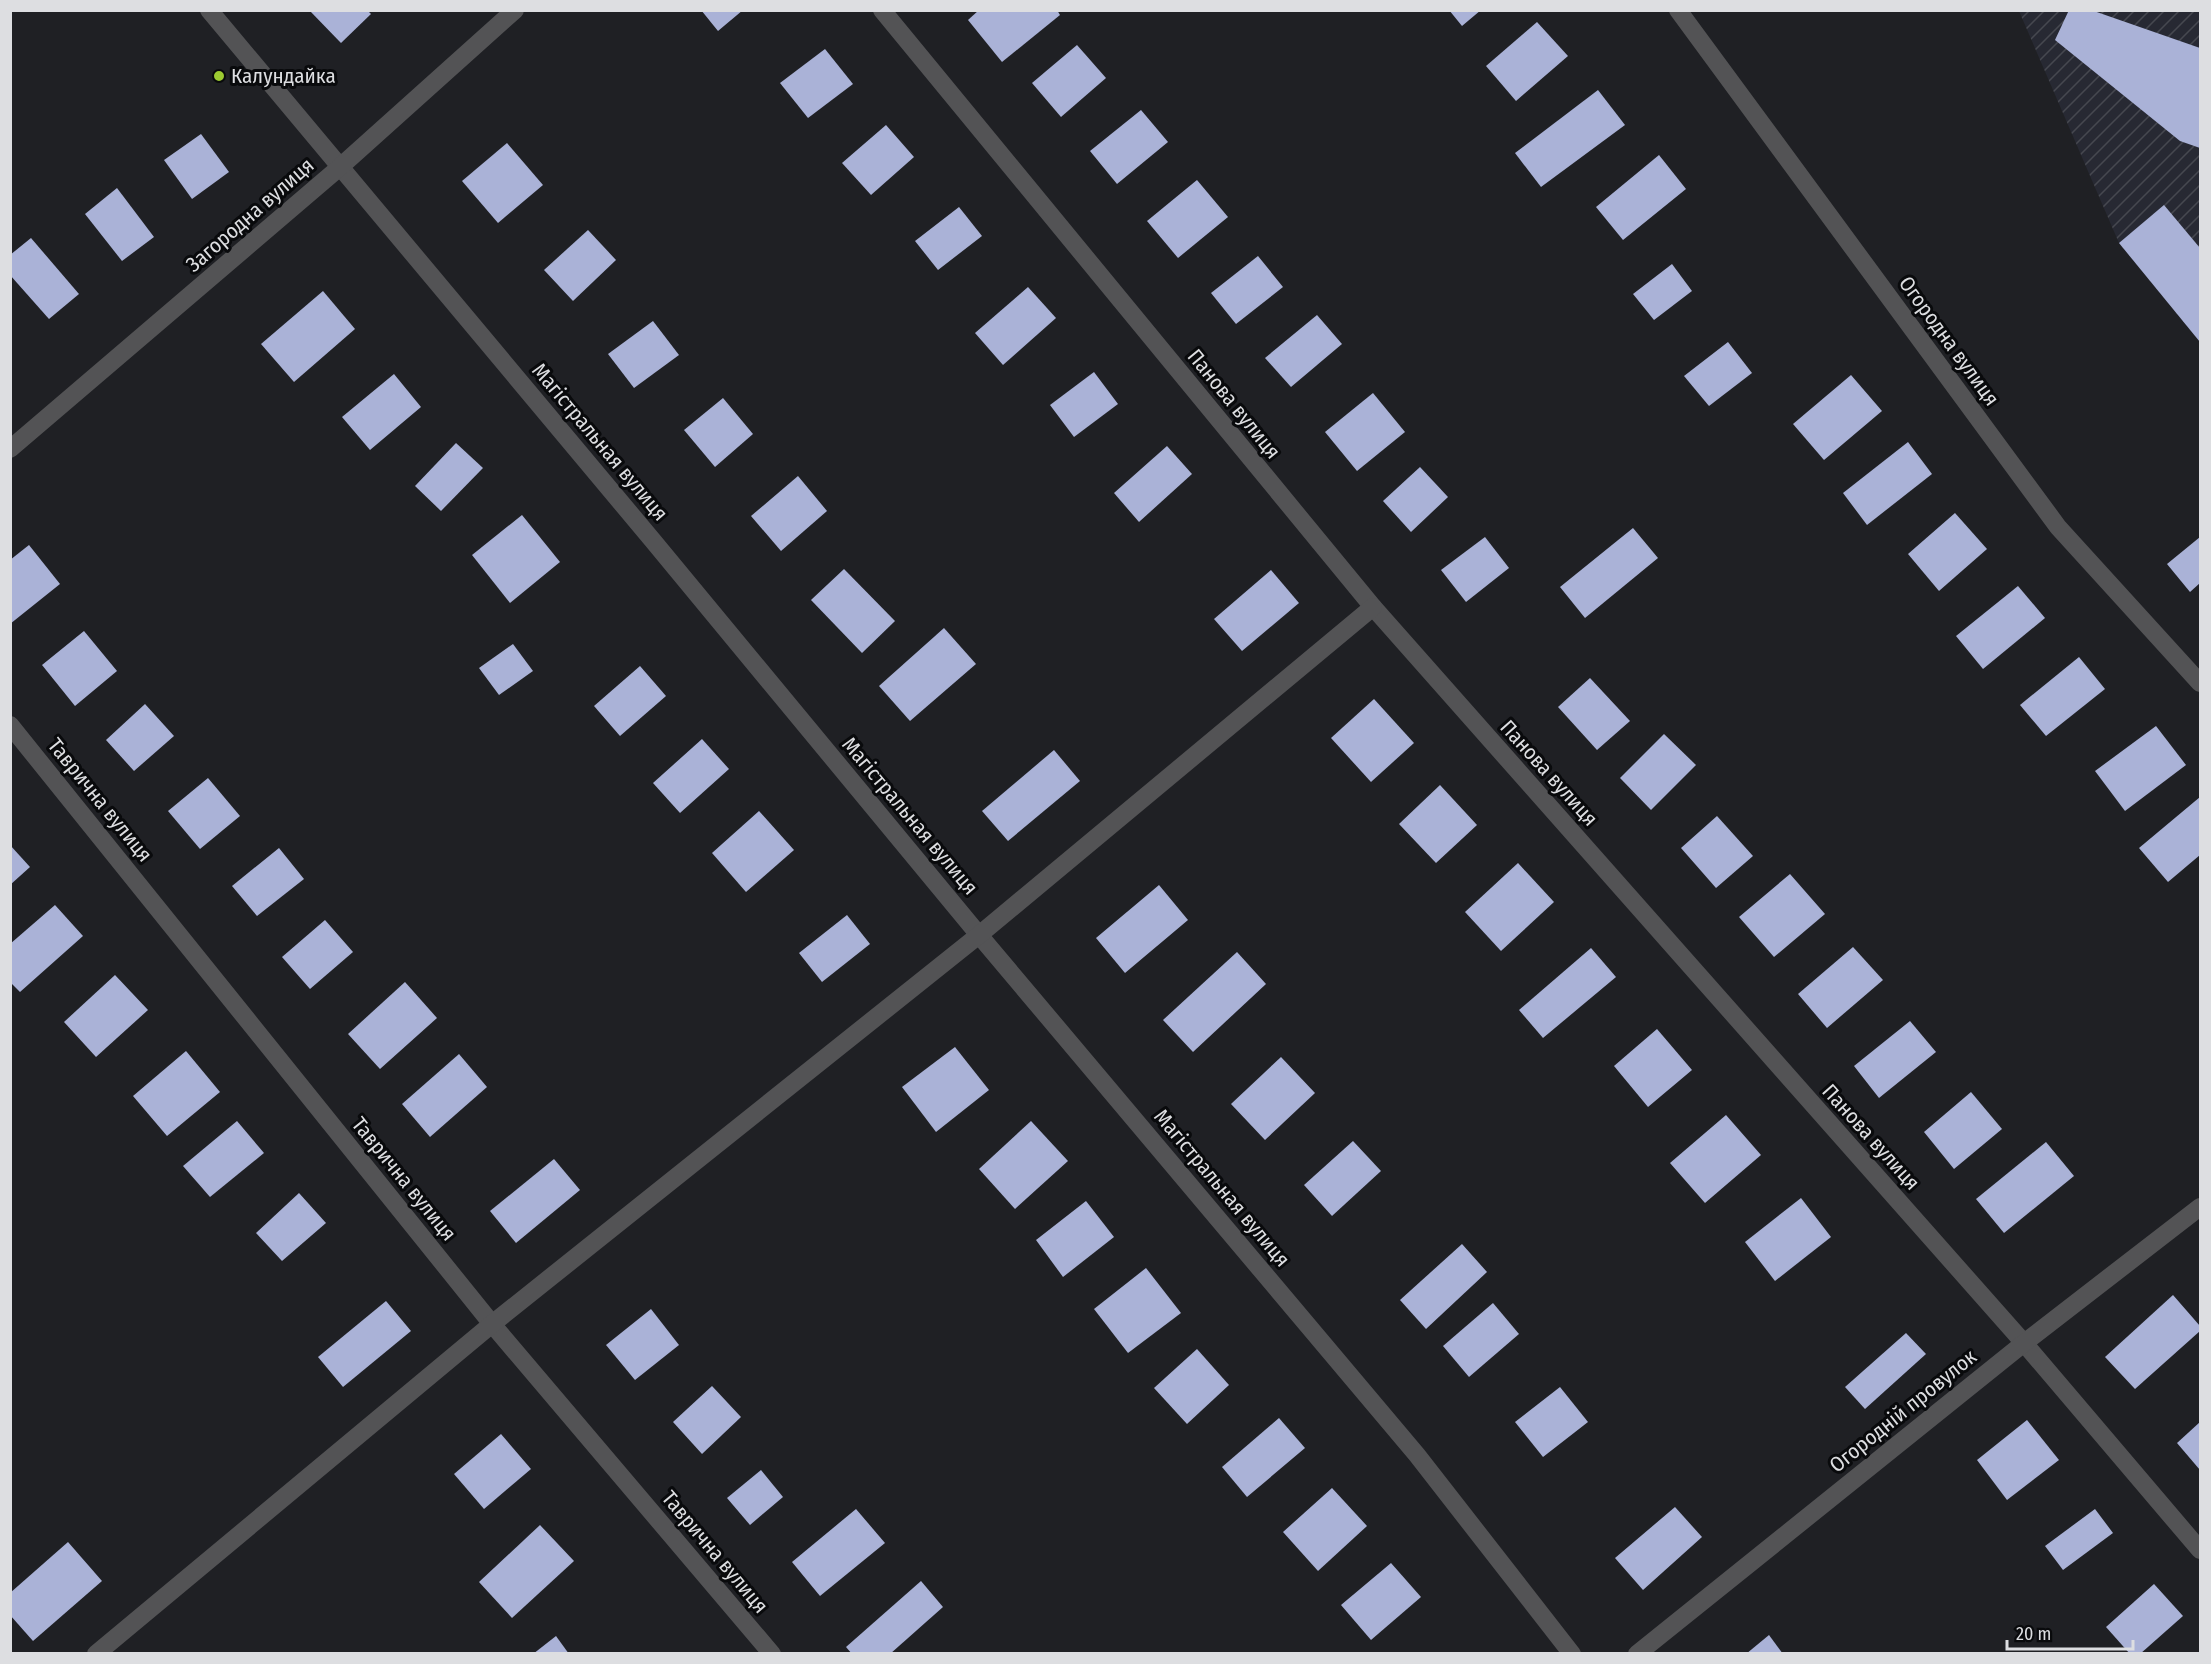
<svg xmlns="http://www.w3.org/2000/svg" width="2211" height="1664" viewBox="0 0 2211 1664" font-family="'Fira Sans Condensed',sans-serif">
  <defs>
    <pattern id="industrial-furrows" width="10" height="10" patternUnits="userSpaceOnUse" patternTransform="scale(1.5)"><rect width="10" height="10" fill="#272933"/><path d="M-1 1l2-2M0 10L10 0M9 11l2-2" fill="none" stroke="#464850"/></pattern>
  </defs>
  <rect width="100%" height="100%" fill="#1f2024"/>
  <!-- industrial -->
  <polygon fill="url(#industrial-furrows)" points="2019,11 2200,11 2200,342 2119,243"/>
  <!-- building -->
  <g fill="#aab2d7">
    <polygon points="309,10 367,10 371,14 341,43"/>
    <polygon points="701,10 743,10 718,31"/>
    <polygon points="979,10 1057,10 1060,15 1002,62 968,20"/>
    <polygon points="1449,10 1481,10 1462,26"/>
    <polygon points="2069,10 2091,10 2200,48 2200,148 2180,141 2055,40"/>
    <polygon points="1537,22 1568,56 1516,101 1486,66"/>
    <polygon points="1077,45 1106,78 1061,117 1032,83"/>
    <polygon points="825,49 853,84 808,118 780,83"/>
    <polygon points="1598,90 1625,125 1541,187 1515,153"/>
    <polygon points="1141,110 1168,142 1117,184 1090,151"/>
    <polygon points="886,125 914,157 871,195 842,163"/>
    <polygon points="201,134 229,172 192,199 164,160"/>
    <polygon points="507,143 543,185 498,223 462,181"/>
    <polygon points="1659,155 1686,189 1623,240 1596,207"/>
    <polygon points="1197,180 1228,217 1178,258 1147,221"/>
    <polygon points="117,188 154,237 122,261 85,214"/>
    <polygon points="2164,205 2200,248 2200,342 2119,243"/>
    <polygon points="959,207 982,236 938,270 915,241"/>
    <polygon points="588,230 616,260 573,301 544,270"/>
    <polygon points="31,238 79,294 49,319 10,275 10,255"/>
    <polygon points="1258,256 1283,287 1236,324 1211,293"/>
    <polygon points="1672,264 1692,291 1654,320 1633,294"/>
    <polygon points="1028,287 1056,318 1003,365 975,333"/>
    <polygon points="323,291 355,329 294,382 261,344"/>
    <polygon points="1317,315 1342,344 1291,387 1265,358"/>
    <polygon points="653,321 679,355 634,388 608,354"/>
    <polygon points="1728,342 1752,373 1709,406 1684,376"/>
    <polygon points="1094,372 1118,404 1074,437 1050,405"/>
    <polygon points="394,374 421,407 370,450 342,417"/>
    <polygon points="1851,375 1882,411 1824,460 1793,424"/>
    <polygon points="1373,393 1405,432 1357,471 1325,432"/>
    <polygon points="723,398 753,434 715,467 684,430"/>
    <polygon points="1908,442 1932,474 1867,525 1843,493"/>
    <polygon points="456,443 483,468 441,511 415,486"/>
    <polygon points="1167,446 1192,474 1139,522 1114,493"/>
    <polygon points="1420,467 1448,497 1411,532 1383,501"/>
    <polygon points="798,476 827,511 781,551 751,516"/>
    <polygon points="1955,513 1987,549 1939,591 1908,554"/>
    <polygon points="522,515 560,562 510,603 472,555"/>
    <polygon points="1633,528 1658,558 1585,618 1560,587"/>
    <polygon points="1485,537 1509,568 1466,602 1441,570"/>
    <polygon points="2200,537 2200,583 2190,592 2167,564"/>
    <polygon points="29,545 60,584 10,624 10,560"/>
    <polygon points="844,569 895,621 862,653 811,600"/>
    <polygon points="1271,570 1299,603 1242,651 1214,619"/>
    <polygon points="2018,586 2045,618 1983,669 1956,636"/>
    <polygon points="944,628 976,664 910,721 879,686"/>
    <polygon points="84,631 117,671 75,706 42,665"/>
    <polygon points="513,644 533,671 499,695 479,668"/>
    <polygon points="2079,657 2105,689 2046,736 2020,705"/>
    <polygon points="640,666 666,696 620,736 594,706"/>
    <polygon points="1590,678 1630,721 1597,750 1558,707"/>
    <polygon points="1374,699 1414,743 1371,782 1331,738"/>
    <polygon points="145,704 174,736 134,771 106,740"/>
    <polygon points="2156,726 2186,765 2125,811 2095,771"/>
    <polygon points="1664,734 1696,765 1651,810 1620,778"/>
    <polygon points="702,739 729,769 680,813 653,783"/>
    <polygon points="1054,750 1080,781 1008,841 982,811"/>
    <polygon points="208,778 240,816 200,849 168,811"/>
    <polygon points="1440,785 1477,825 1436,863 1399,824"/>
    <polygon points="2200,797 2200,855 2168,882 2139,848"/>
    <polygon points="759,811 794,850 746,892 712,853"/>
    <polygon points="1717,816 1753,856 1716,888 1681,848"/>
    <polygon points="10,845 30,867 10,885"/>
    <polygon points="279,848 304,879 257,916 232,886"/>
    <polygon points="1518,863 1554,902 1501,951 1465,912"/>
    <polygon points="1790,874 1825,914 1774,957 1739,917"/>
    <polygon points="1159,885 1188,920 1125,973 1096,938"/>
    <polygon points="55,905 83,936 20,992 10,982 10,944"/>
    <polygon points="847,915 870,944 822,982 799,953"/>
    <polygon points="325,920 353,952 310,989 282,957"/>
    <polygon points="1853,947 1883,980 1827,1028 1798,994"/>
    <polygon points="1591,948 1616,977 1543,1038 1519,1010"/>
    <polygon points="1237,952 1266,984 1193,1052 1163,1020"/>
    <polygon points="115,975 148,1010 96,1057 64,1022"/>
    <polygon points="405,982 437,1018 380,1069 348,1034"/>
    <polygon points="1910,1021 1936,1052 1879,1098 1854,1066"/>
    <polygon points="1657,1029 1692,1070 1648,1107 1614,1066"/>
    <polygon points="955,1047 989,1090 936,1132 902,1087"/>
    <polygon points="186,1051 220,1092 167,1136 133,1096"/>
    <polygon points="459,1054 487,1087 430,1137 402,1104"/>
    <polygon points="1281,1057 1315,1093 1265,1140 1231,1104"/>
    <polygon points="1971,1092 2002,1129 1954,1169 1924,1132"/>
    <polygon points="1726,1115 1761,1155 1705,1203 1670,1163"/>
    <polygon points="237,1121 264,1153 210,1197 183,1166"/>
    <polygon points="1031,1121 1068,1161 1015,1209 979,1169"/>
    <polygon points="1353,1141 1381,1171 1332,1216 1304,1185"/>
    <polygon points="2046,1142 2074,1176 2004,1233 1976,1199"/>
    <polygon points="554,1159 580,1190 516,1243 490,1211"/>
    <polygon points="299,1193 326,1223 282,1261 256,1233"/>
    <polygon points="1801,1198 1831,1237 1775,1281 1745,1242"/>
    <polygon points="1086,1201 1114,1237 1063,1277 1036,1240"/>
    <polygon points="1462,1244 1487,1272 1426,1329 1400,1300"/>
    <polygon points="1146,1268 1181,1313 1128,1353 1094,1309"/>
    <polygon points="2173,1295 2200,1326 2200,1331 2135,1389 2105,1357"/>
    <polygon points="386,1301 411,1331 343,1387 318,1357"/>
    <polygon points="1493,1303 1519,1334 1469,1377 1443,1346"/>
    <polygon points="651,1309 679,1345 635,1380 606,1345"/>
    <polygon points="1906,1333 1926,1354 1865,1409 1845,1387"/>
    <polygon points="1197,1349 1229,1385 1187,1424 1154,1388"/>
    <polygon points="712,1386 741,1417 702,1454 673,1422"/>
    <polygon points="1560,1387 1588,1422 1543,1457 1515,1422"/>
    <polygon points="1279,1418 1305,1448 1247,1497 1222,1467"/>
    <polygon points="2027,1420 2059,1460 2007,1500 1977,1460"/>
    <polygon points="2200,1422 2200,1470 2177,1443"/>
    <polygon points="501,1434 531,1469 484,1509 454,1474"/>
    <polygon points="761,1470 783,1497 750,1525 727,1498"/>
    <polygon points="1332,1488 1367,1526 1318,1571 1283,1532"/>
    <polygon points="1675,1507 1702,1537 1643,1590 1615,1558"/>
    <polygon points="856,1509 885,1543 820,1596 792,1562"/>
    <polygon points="2095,1509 2113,1533 2063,1570 2045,1546"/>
    <polygon points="540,1525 574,1561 512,1618 479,1582"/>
    <polygon points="68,1542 102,1581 33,1641 10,1615 10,1593"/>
    <polygon points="1391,1563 1421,1597 1371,1640 1341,1605"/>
    <polygon points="921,1581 943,1607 890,1654 852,1654 846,1647"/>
    <polygon points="2154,1584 2183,1616 2140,1654 2130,1654 2106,1627"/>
    <polygon points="1769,1635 1783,1654 1746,1654"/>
    <polygon points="556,1636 569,1654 533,1654"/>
  </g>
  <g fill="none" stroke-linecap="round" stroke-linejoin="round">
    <!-- street -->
    <g stroke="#535355" stroke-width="18">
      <polyline points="209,10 654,542 979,935 1417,1455 1572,1654"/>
      <polyline points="882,10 1373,607 2024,1343 2200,1550"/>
      <polyline points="1678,10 2058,527 2200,683"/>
      <polyline points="10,449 340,167 515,10"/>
      <polyline points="10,725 492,1324 772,1654"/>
      <polyline points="96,1654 492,1324 979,935 1373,607"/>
      <polyline points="1637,1654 2024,1343 2200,1207"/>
    </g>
  </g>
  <!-- markers -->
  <circle fill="#9cca31" stroke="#090a0c" stroke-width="2" cx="219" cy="76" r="6"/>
  <g text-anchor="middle" stroke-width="6" stroke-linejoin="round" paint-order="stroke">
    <!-- poi labels -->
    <g font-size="21" fill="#dddee1" stroke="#090a0c" text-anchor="start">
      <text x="231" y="83">Калундайка</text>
    </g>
    <!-- street labels -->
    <g font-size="21" fill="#dddee1" stroke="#090a0c">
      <text transform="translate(250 215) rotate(-41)" y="7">Загородна вулиця</text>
      <text transform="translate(1949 341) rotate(54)" y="7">Огородна вулиця</text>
      <text transform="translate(1234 404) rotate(51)" y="7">Панова вулиця</text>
      <text transform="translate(600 442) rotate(50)" y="7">Магістральная вулиця</text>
      <text transform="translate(1549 773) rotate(48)" y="7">Панова вулиця</text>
      <text transform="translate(100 800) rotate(51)" y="7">Таврична вулиця</text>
      <text transform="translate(910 816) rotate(50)" y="7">Магістральная вулиця</text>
      <text transform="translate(1871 1137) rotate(48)" y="7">Панова вулиця</text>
      <text transform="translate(404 1179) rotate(51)" y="7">Таврична вулиця</text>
      <text transform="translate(1222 1188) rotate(50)" y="7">Магістральная вулиця</text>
      <text transform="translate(1903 1411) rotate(-39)" y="7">Огородній провулок</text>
      <text transform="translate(715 1552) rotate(50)" y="7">Таврична вулиця</text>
    </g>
  </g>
  <!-- border -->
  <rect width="2211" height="1664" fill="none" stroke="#dddee1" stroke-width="24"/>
  <!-- scale -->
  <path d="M2007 1640v9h126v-9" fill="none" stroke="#dddee1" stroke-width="3"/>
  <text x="2016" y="1640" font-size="18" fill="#dddee1" stroke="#090a0c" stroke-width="4.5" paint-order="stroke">20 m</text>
</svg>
